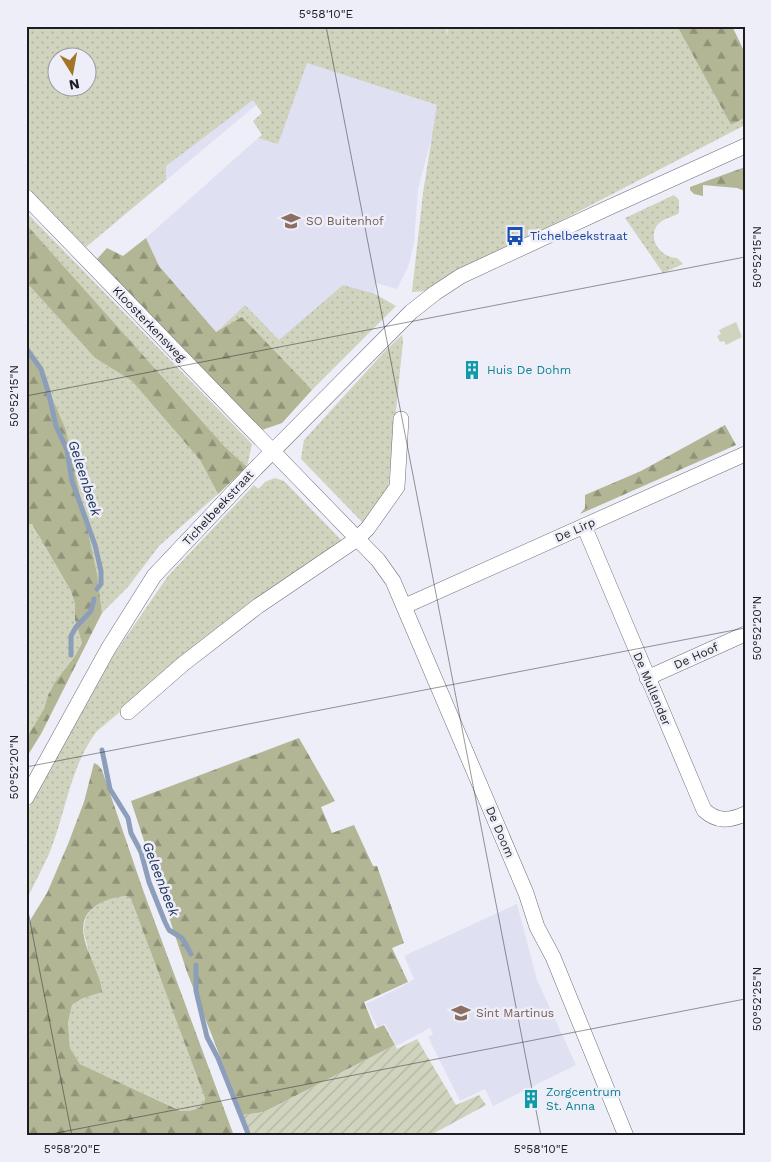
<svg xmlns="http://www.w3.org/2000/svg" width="771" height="1162" viewBox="0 0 771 1162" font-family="'Work Sans',sans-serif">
  <defs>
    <pattern id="grass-dots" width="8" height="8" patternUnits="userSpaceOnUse" patternTransform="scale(1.25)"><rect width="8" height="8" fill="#d0d3bd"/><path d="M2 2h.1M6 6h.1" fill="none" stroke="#b2b5a2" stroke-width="1.8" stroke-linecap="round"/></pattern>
    <pattern id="forest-firs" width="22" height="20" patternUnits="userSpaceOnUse" patternTransform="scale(1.25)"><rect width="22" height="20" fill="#b2b694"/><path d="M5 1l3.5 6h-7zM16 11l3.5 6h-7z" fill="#909378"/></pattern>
    <pattern id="garden-furrows" width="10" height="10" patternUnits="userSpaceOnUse" patternTransform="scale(1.25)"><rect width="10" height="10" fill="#d0d3bd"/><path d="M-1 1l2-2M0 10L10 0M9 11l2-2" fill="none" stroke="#b2b5a2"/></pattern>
  </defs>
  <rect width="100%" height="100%" fill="#edeef8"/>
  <!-- built -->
  <g fill="#dfe0f2" fill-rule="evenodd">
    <path d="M26,26H455L447,41L308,63L440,106L418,189L414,243L408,267L397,289L376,283L375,294L361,304L276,355L216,333L159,266L146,238L258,138L278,143L297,71L86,247ZM58,58H88V88H58Z"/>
    <polygon points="517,904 537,980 576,1065 493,1106 485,1089 460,1101 428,1037 433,1034 430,1028 396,1046 385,1023 378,1028 366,1004 401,987 414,979 404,956"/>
  </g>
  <!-- grass -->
  <g fill="url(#grass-dots)" fill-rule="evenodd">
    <path d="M26,26H445L447,36L448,27L455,26H677L731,125L745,118V125L426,291L412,292L423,193L437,105L307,63L278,144L258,138L262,135L253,121L262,113L253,100L166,166V180L86,247L26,186ZM58,58H88V88H58Z"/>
    <path d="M674,195L679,200V213C672,218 661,218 656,227C648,242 663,258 677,258L683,264L663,273L625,218Z"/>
    <polygon points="26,212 252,444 247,467 225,447 26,224"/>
    <polygon points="26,282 95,358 132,381 200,460 218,494 159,546 128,587 102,613 97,573 66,430 33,355 26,344"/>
    <polygon points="343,285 375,294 396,306 312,390 276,355 216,333 245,305 279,340"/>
    <polygon points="402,335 403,341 388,489 363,523 301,459 304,440 385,351"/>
    <path d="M275,478L284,481L343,542L175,666L97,731C71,765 66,810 51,849C44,866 34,884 26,901V813L61,748L115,653L168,576L254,485L258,489L265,482Z"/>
    <polygon points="26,524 32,524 71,591 75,604 75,620 82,643 75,656 55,682 48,695 44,709 26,740"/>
    <path d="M126,896L131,899L205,1098C204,1110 192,1111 182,1111L80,1064L70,1048L68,1023L72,1005L83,998C85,983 89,966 88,951C88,944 84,938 84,932C83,906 105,898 126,896Z"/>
  </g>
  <!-- forest -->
  <g fill="url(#forest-firs)" fill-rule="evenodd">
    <polygon points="677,26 732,26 745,53 745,118 731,125"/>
    <polygon points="745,167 745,191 737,188 703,185 703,196 694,194 690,190 690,187"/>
    <polygon points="26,224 225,447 247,467 218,494 200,460 132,381 95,358 26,282"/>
    <polygon points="146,238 159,266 216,332 242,317 312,390 282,423 262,430 97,259 107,248 123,256"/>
    <polygon points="26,344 47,386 66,430 97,573 102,613 41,734 26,758 26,740 29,734 44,709 48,695 55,682 75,656 82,643 75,620 75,604 71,591 32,524 26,524"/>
    <polygon points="725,425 736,445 580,514 585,508 585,495 641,471"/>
    <polygon points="299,738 335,801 321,807 332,833 354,825 373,866 377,866 404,943 392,948 408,982 364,1002 375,1029 384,1025 395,1045 264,1112 243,1115 187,972 131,801"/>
    <path d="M94,763L98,765L102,770L143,890L234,1136H26V927L47,893L68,844L84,802ZM126,896L131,899L205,1098C204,1110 191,1111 181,1111L80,1064L70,1048L68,1023L72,1005L83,998L102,992C101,969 72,935 88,913C98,901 111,898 126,896Z"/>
  </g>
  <!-- park -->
  <polygon fill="#d0d3bd" points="736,322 742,337 726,345 724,341 720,342 717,336 721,334 719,330"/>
  <!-- garden -->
  <polygon fill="url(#garden-furrows)" points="417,1039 456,1105 479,1095 486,1105 429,1136 249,1136 243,1115 264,1112 395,1045 397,1049"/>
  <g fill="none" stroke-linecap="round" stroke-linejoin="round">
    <!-- stream -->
    <g stroke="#8c9eba" stroke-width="5">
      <polyline points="26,348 41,369 48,391 56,426 67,450 72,481 95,545 101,571 101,584 97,589"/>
      <polyline points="71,655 71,636 76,627 91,611 94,599"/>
      <polyline points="102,750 110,789 128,818 131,833 141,852 149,882 165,922 169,930 182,938 191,954"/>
      <polyline points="196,965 196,991 207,1037 218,1058 249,1136"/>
    </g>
    <!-- minor casing -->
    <g stroke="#6e6f78" stroke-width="16">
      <g id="minor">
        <polyline points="26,197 378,560 393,581 526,893 537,927 553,957 626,1136"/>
        <path d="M584,526L704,810C717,822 729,821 745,814"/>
        <polyline points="405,606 745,454"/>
        <polyline points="647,678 745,634"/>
        <polyline points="128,712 183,664 258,606 357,539 368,528 397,487 401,419"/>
        <polyline points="26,798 108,649 154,576 256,468 411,312 435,293 461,276 610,207 745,146"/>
      </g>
    </g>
    <!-- minor -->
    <use href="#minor" stroke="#fff" stroke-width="15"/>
  </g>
  <!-- ticks -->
  <path fill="none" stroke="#1d1d21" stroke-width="1" stroke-opacity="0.45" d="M326,26L541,1136M26,396L745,257M26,767L745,628M26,901L72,1136M41,1136L745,999"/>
  <!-- icons -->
  <defs>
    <g id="school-bare" transform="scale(1.5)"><path d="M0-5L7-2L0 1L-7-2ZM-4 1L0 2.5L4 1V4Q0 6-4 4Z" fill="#8d6e63" stroke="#edeef8" stroke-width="2.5" paint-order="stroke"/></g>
    <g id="bus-bare" transform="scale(1.5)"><path d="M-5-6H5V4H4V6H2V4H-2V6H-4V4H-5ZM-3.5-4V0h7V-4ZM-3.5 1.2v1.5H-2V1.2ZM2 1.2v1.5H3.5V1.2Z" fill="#1a4fb4" stroke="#edeef8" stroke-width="2.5" paint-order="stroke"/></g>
    <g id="building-bare" transform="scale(1.5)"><path d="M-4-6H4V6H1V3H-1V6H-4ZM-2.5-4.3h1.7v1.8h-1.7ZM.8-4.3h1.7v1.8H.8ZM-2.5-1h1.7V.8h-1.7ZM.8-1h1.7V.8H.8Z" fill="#0f9aa8" stroke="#edeef8" stroke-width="2.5" paint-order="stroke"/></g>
  </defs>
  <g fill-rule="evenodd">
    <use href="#school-bare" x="291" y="221"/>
    <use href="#bus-bare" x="515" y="236"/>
    <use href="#building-bare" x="472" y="370"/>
    <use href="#school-bare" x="461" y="1013"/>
    <use href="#building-bare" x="531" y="1099"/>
  </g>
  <g text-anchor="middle" stroke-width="5" stroke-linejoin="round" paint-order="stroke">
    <!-- education labels -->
    <g font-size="12" fill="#785e54" stroke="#edeef8" text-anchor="start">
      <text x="306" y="225">SO Buitenhof</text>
      <text x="476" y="1017">Sint Martinus</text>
    </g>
    <!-- transit labels -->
    <g font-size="12" fill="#164399" stroke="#edeef8" text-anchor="start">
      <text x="530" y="240">Tichelbeekstraat</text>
    </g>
    <!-- street labels -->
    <g font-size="12" fill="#1d1d21" stroke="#edeef8">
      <text transform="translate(149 324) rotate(46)" y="4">Kloosterkensweg</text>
      <text transform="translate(218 508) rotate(-47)" y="4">Tichelbeekstraat</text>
      <text transform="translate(575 530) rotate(-24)" y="4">De Lirp</text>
      <text transform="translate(696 656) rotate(-24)" y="4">De Hoof</text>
      <text transform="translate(652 689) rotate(67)" y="4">De Mullender</text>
      <text transform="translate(500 832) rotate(67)" y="4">De Doom</text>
    </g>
    <!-- culture labels -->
    <g font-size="12" fill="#0d838f" stroke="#edeef8" text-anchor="start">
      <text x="487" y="374">Huis De Dohm</text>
      <text x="546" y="1096">Zorgcentrum<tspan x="546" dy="14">St. Anna</tspan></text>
    </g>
    <!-- water labels -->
    <g font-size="14" font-style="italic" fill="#1a3259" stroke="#edeef8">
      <text transform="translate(85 478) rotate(72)" y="5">Geleenbeek</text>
      <text transform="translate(161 879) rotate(69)" y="5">Geleenbeek</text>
    </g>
  </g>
  <!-- border -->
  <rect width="771" height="1162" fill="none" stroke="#edeef8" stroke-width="55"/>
  <!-- north arrow -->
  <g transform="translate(72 72) rotate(169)"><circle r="24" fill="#edeef8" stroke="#9a9aa2"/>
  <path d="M0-4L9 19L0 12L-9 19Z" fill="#a37427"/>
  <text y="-8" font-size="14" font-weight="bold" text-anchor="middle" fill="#1d1d21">N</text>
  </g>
  <rect x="28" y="28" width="716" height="1106" fill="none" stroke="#1d1d21" stroke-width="2"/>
  <g font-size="12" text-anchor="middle" fill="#1d1d21">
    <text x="326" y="18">5°58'10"E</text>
    <text transform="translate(757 257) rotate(-90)" y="4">50°52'15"N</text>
    <text transform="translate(14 396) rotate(-90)" y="4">50°52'15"N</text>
    <text transform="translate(757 628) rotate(-90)" y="4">50°52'20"N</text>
    <text transform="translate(14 767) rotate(-90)" y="4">50°52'20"N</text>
    <text transform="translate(757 999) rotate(-90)" y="4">50°52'25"N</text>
    <text x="72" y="1153">5°58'20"E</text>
    <text x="541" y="1153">5°58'10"E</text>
  </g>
</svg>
